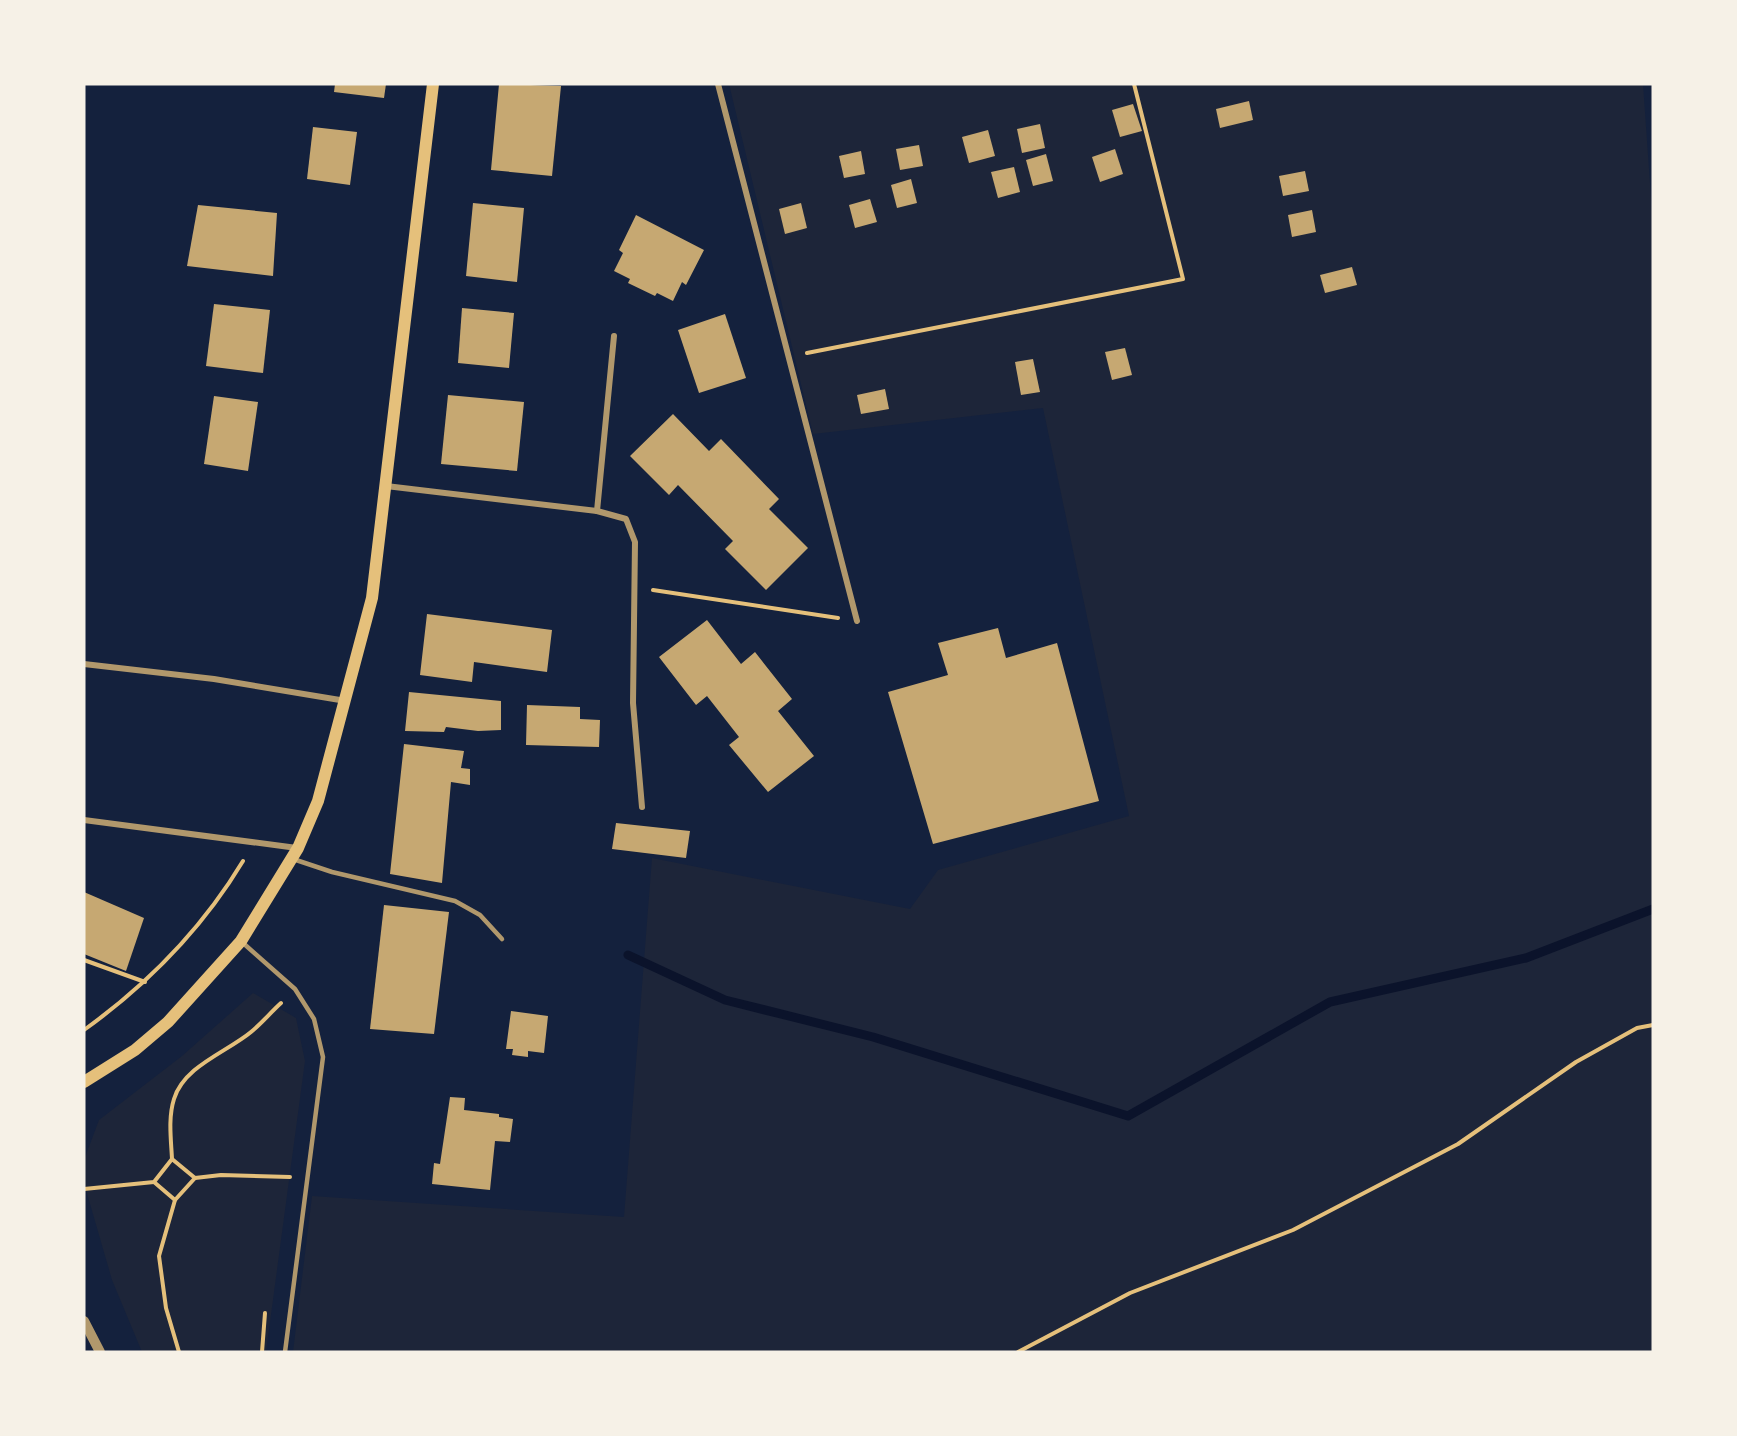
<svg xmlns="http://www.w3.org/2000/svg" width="1737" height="1436" viewBox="0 0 1737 1436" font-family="'Sofia Sans Condensed',sans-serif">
  <rect width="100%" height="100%" fill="#14213d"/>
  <!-- green -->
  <g fill="#1d2539">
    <polygon points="729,84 1643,84 1653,226 1653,1352 293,1352 312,1196 624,1217 652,858 910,909 938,870 1129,816 1043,408 813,434"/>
    <polygon points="253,993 296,1018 305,1061 266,1352 142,1352 112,1280 84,1183 84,1160 99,1120 182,1056"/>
  </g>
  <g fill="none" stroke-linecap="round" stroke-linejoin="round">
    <!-- stream -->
    <polyline stroke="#0b132b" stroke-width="9" points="628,955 725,1000 873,1037 1128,1116 1330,1002 1526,958 1653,909"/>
  </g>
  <!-- building -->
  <g fill="#c6a872">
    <polygon points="335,84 386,84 384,98 334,92"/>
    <polygon points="499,84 561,86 552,176 491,170"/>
    <polygon points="1249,101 1253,120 1220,128 1216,109"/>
    <polygon points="1133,104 1142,131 1120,137 1112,110"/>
    <polygon points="1040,124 1045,148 1022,153 1017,129"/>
    <polygon points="313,127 357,132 350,185 307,179"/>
    <polygon points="988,130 995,156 969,163 962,137"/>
    <polygon points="919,145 923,166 900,170 896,149"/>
    <polygon points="1115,149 1123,174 1100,182 1092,157"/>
    <polygon points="861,151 865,174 844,178 839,156"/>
    <polygon points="1046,154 1053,181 1033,186 1026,160"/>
    <polygon points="1014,167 1020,192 998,198 991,172"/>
    <polygon points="1305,171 1309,191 1283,196 1279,176"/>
    <polygon points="911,179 917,203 897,208 891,185"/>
    <polygon points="870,199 877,222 855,228 849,205"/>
    <polygon points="473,203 524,208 517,282 466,276"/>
    <polygon points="801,203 807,228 785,234 779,209"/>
    <polygon points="198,205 277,213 273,276 187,266"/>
    <polygon points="1312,210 1316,232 1292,237 1288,215"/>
    <polygon points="636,215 704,250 686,285 682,282 673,301 657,293 655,296 628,283 630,279 614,271 623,253 619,250"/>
    <polygon points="1352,267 1357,285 1325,293 1320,275"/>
    <polygon points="214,304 270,310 263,373 206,366"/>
    <polygon points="462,308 514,313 509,368 458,363"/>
    <polygon points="725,314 746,378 699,393 678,330"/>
    <polygon points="1125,348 1132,375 1112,380 1105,352"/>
    <polygon points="1033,359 1040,392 1021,395 1015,362"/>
    <polygon points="885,389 889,409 861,414 857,395"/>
    <polygon points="448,395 524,402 517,471 441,464"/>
    <polygon points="214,396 258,402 248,471 204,464"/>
    <polygon points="673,414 709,451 721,439 779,499 769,509 808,548 766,590 725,549 733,541 678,485 669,495 630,456"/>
    <polygon points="427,614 552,630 547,672 474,662 472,682 420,675"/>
    <polygon points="707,620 741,664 755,652 792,699 778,711 814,756 768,792 729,745 739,737 707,696 696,705 659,657"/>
    <polygon points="998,628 1006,658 1057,643 1099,801 933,844 888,692 948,675 938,643"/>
    <polygon points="409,692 501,701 501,730 478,731 446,727 444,732 405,731"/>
    <polygon points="527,705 580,707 580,719 600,720 599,747 526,745"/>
    <polygon points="404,744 464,751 461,768 470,769 470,785 451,782 442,883 390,874"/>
    <polygon points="616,823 690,831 686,858 612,849"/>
    <polygon points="84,892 144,918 126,971 84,954"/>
    <polygon points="384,905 449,912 434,1034 370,1029"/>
    <polygon points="511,1011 548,1016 544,1053 528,1051 528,1057 512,1055 513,1049 506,1049"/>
    <polygon points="450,1097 465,1098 464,1110 499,1114 499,1117 513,1119 510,1142 495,1141 490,1190 432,1184 434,1163 440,1164"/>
  </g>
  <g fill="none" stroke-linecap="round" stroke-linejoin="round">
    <!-- path -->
    <g stroke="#e5c07b" stroke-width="4">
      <polyline points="807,353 1183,279 1134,84"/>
      <polyline points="653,590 838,618"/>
      <polyline points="84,960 145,982"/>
      <path d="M84,1030C148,984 202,929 243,861"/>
      <path d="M172,1159C171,1139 168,1118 174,1099C184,1066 227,1052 251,1032C262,1023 271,1012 281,1003"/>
      <polyline points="154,1182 175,1200 159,1256 166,1308 179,1352"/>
      <polyline points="84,1189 154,1182 172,1159 195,1178 221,1175 290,1177"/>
      <polyline points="175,1200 195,1178"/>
      <polyline points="262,1352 265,1313"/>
      <polyline points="1018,1352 1130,1293 1293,1230 1458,1144 1576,1062 1637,1028 1653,1025"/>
    </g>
    <!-- service -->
    <g stroke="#b1986c" stroke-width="4.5">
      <polyline points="293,859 332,872 455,901 480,915 502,939"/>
      <polyline points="243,943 295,989 314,1019 323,1057 285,1352"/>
    </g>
    <!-- minor -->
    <g stroke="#b1986c" stroke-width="6">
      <polyline points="718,84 857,621"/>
      <polyline points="386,486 597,511 626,519 635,542 633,703 642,807"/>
      <polyline points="597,511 614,336"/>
      <polyline points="84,664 214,679 346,701"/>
      <polyline points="84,820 297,848"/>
    </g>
    <!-- tertiary -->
    <polyline stroke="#b1986c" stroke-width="10" points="84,1321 100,1352"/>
    <!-- secondary -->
    <polyline stroke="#e5c07b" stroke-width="12" points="84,1082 135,1050 168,1022 241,941 298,848 318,801 372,598 433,84"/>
  </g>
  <!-- border -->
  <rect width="1737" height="1436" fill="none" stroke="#f6f1e7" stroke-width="171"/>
</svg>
